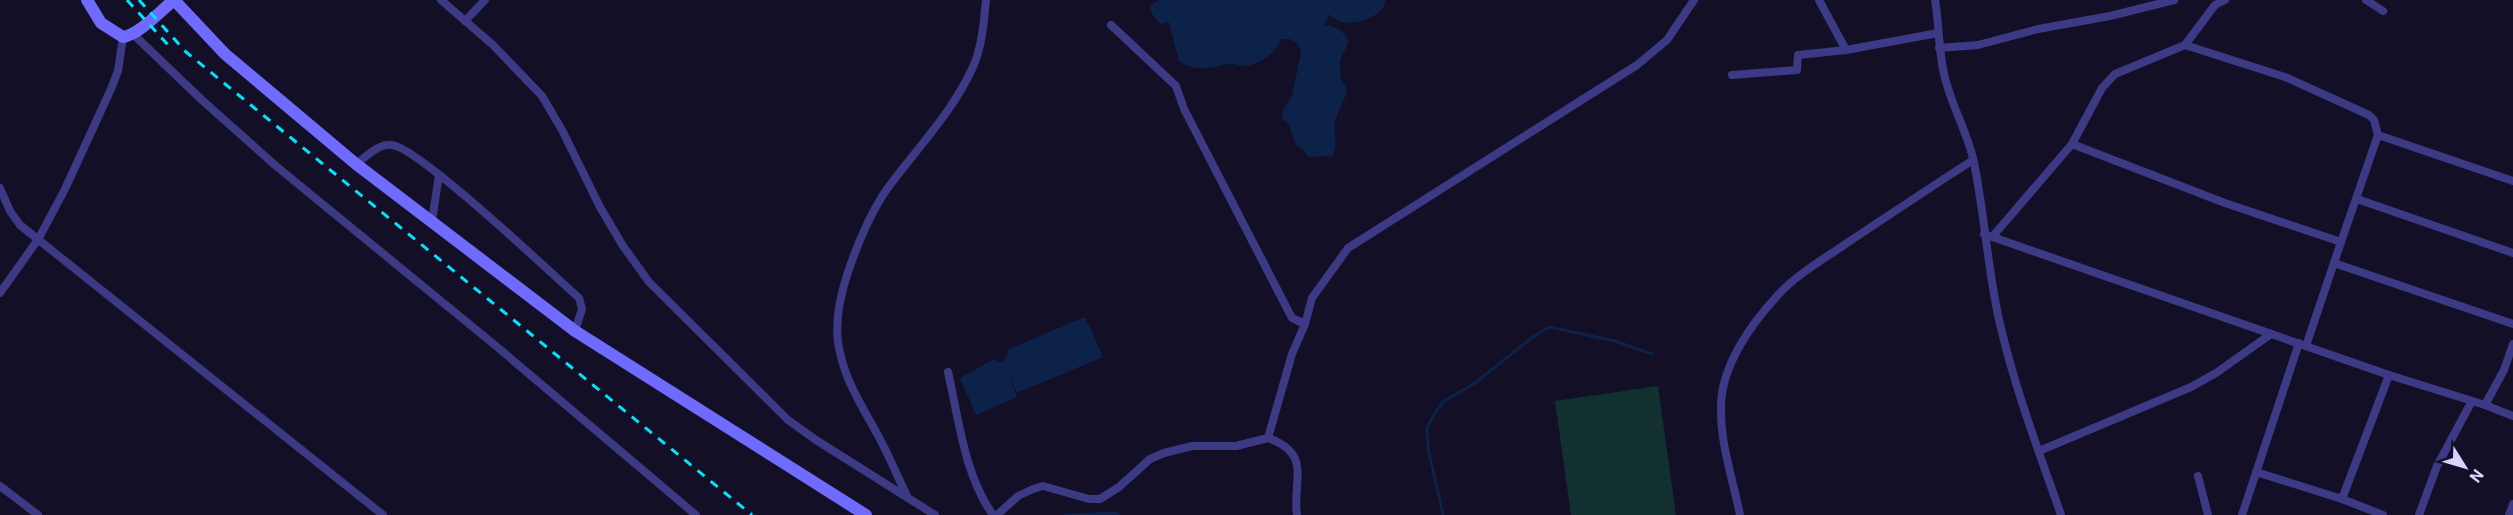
<svg xmlns="http://www.w3.org/2000/svg" width="2513" height="515" viewBox="0 0 2513 515" font-family="Roboto,sans-serif">
  <rect width="100%" height="100%" fill="#130f26"/>
  <!-- green -->
  <polygon fill="#12302f" points="1658,386 1676,515 1571,515 1555,401"/>
  <!-- water -->
  <g fill="#0c2248">
    <path d="M1159,0H1386C1385,1 1383,9 1382,9C1371,22 1340,29 1329,14L1324,27L1329,25L1340,29L1349,41L1340,61L1341,80L1347,87C1346,100 1340,107 1336,119C1332,131 1340,143 1332,156L1307,157L1305,151L1296,145L1289,125L1282,118V112L1292,96L1301,52L1298,44L1290,39H1282C1273,57 1250,72 1232,63C1213,68 1196,73 1179,61L1169,22L1160,24L1150,11L1151,5Z"/>
    <polygon points="1085,317 1103,357 1017,393 1009,376 1017,397 976,415 960,378 994,359 1003,363 1009,349"/>
  </g>
  <g fill="none" stroke-linecap="round" stroke-linejoin="round">
    <!-- stream -->
    <g stroke="#0c2248" stroke-width="3">
      <polyline points="1065,515 1115,513 1119,515"/>
      <polyline points="1443,515 1428,448 1427,428 1436,411 1444,401 1475,383 1534,336 1549,327 1615,341 1652,354"/>
    </g>
    <!-- street -->
    <g stroke="#3d3a85" stroke-width="8">
      <polyline points="441,0 493,45 542,96 562,130 600,207 623,246 649,282 788,420 816,440 935,515"/>
      <polyline points="1819,0 1846,50"/>
      <path d="M1935,0C1940,29 1938,57 1947,85C1954,110 1967,133 1973,158C1985,213 1987,269 2000,324C2015,389 2039,452 2061,515"/>
      <polyline points="2366,0 2383,11"/>
      <polyline points="465,21 485,0"/>
      <polyline points="1111,25 1176,86 1184,109 1292,318 1305,324"/>
      <polyline points="134,35 203,101 276,166 496,346 696,515"/>
      <polyline points="2185,45 2285,77 2369,115 2374,120 2378,135 2341,242"/>
      <polyline points="1939,48 1978,45 2038,29 2110,16 2174,0"/>
      <polyline points="1732,75 1797,70 1798,55 1846,50 1938,33"/>
      <polyline points="2378,135 2513,181"/>
      <polyline points="2072,144 2102,88 2115,74 2185,45 2215,5 2225,0"/>
      <path d="M356,164C366,157 379,143 392,145C419,148 550,272 579,298L582,309L575,331"/>
      <polyline points="0,188 10,211 20,225 383,515"/>
      <polyline points="2357,199 2513,253"/>
      <polyline points="432,221 439,175"/>
      <polyline points="1984,234 2389,375 2485,405 2513,416"/>
      <polyline points="1993,236 2072,144 2225,203 2341,242 2306,346"/>
      <polyline points="2334,263 2513,324"/>
      <polyline points="0,293 39,238 65,189 111,89 118,71 123,37"/>
      <path d="M948,372C959,420 964,474 993,515"/>
      <polyline points="2485,405 2504,370 2513,344"/>
      <polyline points="1268,438 1292,354 1305,324 1312,298 1348,248 1637,65 1667,40 1694,0"/>
      <polyline points="2039,451 2191,387 2216,373 2271,334"/>
      <polyline points="2256,472 2342,499 2383,515"/>
      <polyline points="2198,476 2208,515"/>
      <polyline points="0,486 38,515"/>
      <path d="M908,498C900,482 893,465 885,449C867,412 844,384 838,342C835,319 840,297 847,275C857,245 869,215 887,189C917,148 952,113 973,67C982,47 984,21 986,0"/>
      <polyline points="2342,499 2389,375"/>
      <path d="M997,515L1018,496L1033,489L1043,486L1089,499H1100L1119,487L1150,459L1164,453L1192,446H1236L1268,438C1313,454 1292,480 1297,515"/>
      <path d="M1740,515C1733,480 1720,443 1721,407C1721,366 1751,324 1778,295C1797,274 1824,259 1847,243C1889,215 1931,187 1973,160"/>
      <polyline points="2242,515 2299,343"/>
      <polyline points="2419,515 2437,466 2472,401"/>
      <polyline points="2509,515 2513,504"/>
    </g>
    <!-- secondary -->
    <path stroke="#6f6bff" stroke-width="12" d="M87,0L101,23L123,37C140,34 159,12 174,0L225,54L356,164L575,331L866,515"/>
    <!-- rail -->
    <g stroke="#00e5ff" stroke-width="3" stroke-dasharray="9 8" stroke-linecap="butt">
      <polyline points="127,0 169,46"/>
      <polyline points="139,0 186,52 752,515"/>
    </g>
  </g>
  <!-- north arrow -->
  <g transform="translate(2465 467) rotate(127)" stroke="#130f26" stroke-width="4.5" paint-order="stroke">
  <path d="M0-4.5L10 22L0 15L-10 22Z" fill="#d9d4ff"/>
  <text y="-9" font-size="16" font-weight="bold" text-anchor="middle" fill="#d9d4ff">N</text>
  </g>
</svg>
